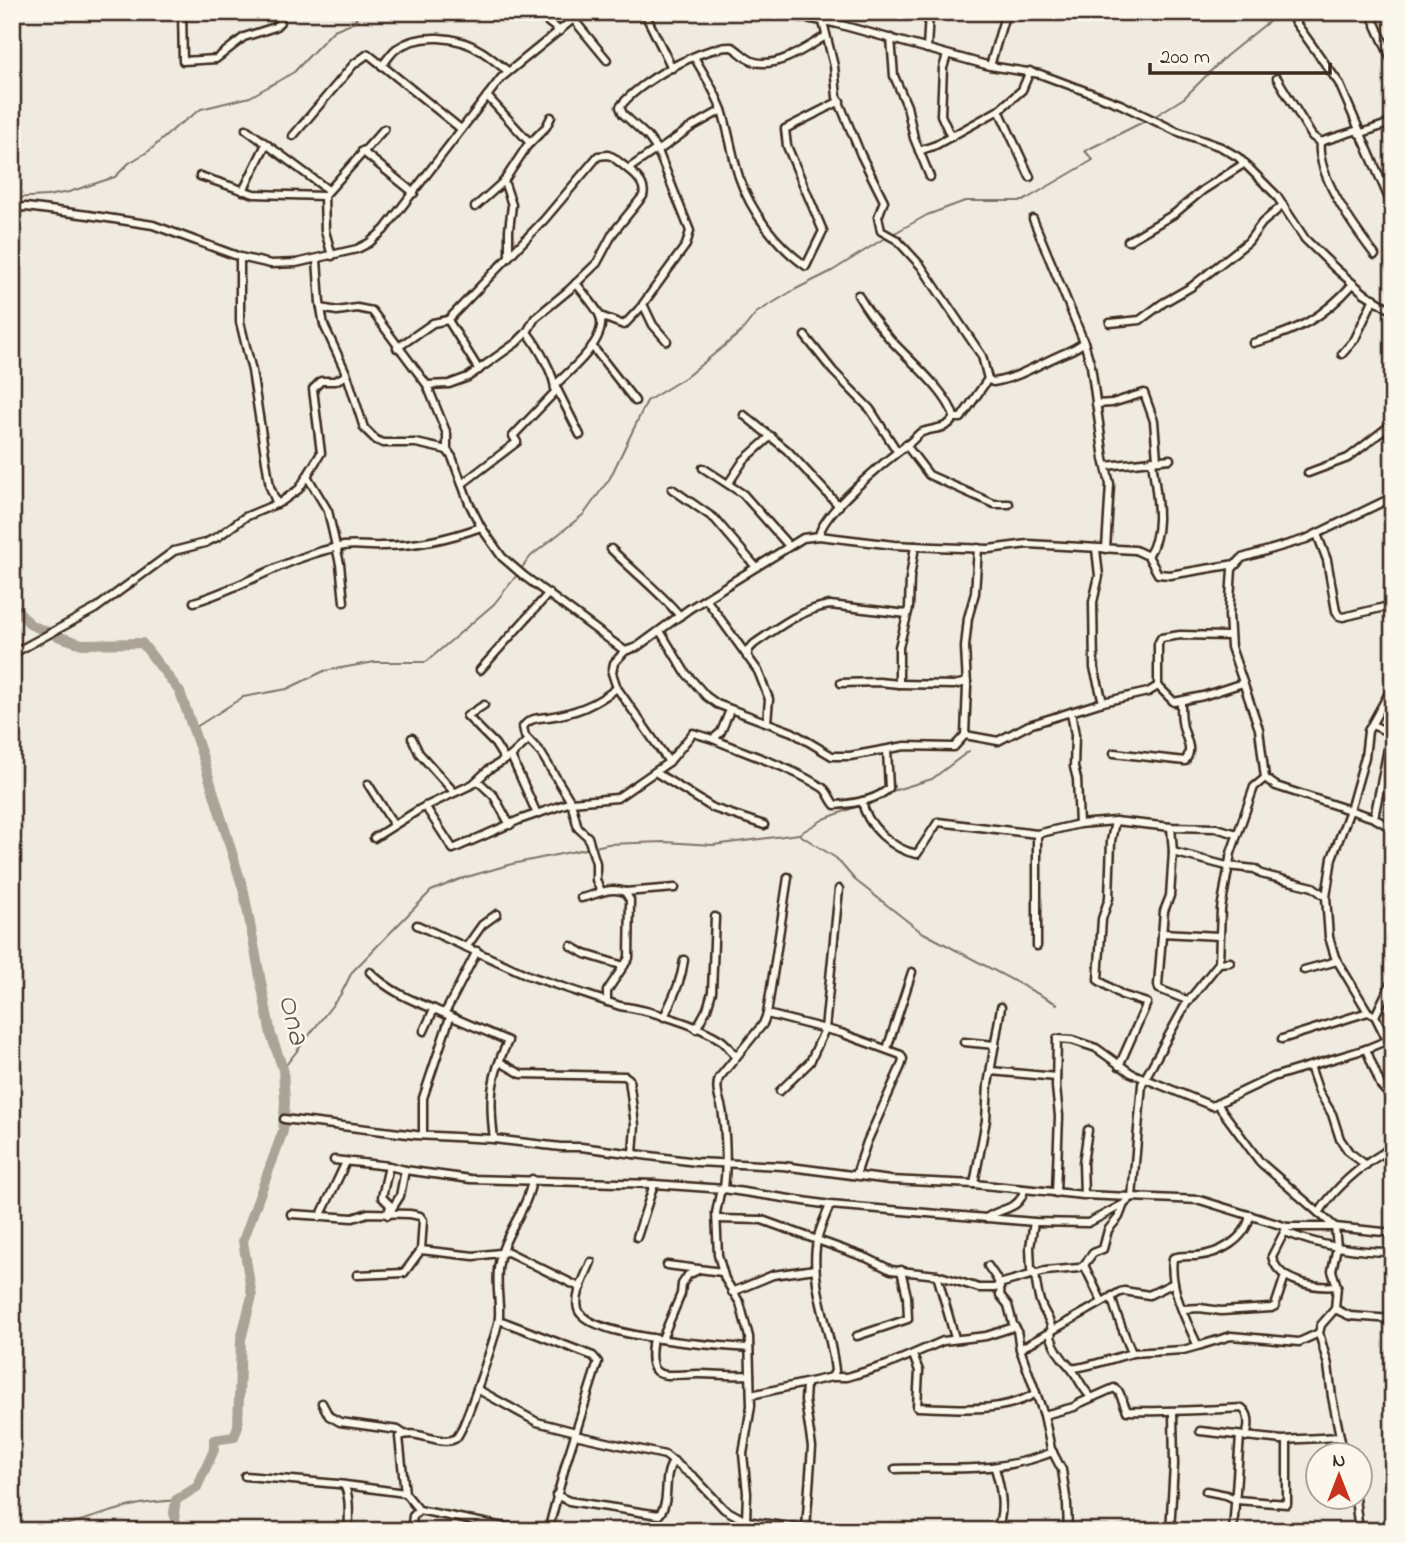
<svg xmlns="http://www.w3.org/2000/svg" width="1405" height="1543" viewBox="0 0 1405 1543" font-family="'Indie Flower',sans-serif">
  <rect width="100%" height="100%" fill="#f0ebe0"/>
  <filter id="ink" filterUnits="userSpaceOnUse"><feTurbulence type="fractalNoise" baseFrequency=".0143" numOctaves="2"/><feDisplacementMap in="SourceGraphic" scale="14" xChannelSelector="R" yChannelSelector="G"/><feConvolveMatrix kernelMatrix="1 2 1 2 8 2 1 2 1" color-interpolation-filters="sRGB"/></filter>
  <g filter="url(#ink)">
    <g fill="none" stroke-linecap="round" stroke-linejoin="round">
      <!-- stream -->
      <g stroke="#7f7367" stroke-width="2">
        <polyline points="1152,118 1184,98 1226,56 1267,23 1285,12"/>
        <polyline points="12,198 47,196 69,192 115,177 129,163 149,151 176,127 201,109 250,97 294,72 334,30 354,22 360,12"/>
        <polyline points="893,234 927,215 965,201 1023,201 1093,160 1085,151 1147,120"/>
        <polyline points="520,570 531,556 584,514 610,478 647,401 686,377 740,333 756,313 794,290 832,271 888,236"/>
        <polyline points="193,729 243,697 287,689 324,671 375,662 426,662 494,604 517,575"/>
        <polyline points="889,792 932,779 969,751"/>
        <polyline points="800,835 836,858 855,880 920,931 1057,1004"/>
        <polyline points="595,847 608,844 664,842 713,845 799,834 824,819 861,805"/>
        <polyline points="283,1069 341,994 352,972 431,891 460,879 512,864 590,848"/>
        <path d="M12,1526C54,1535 91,1516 131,1506C146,1502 161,1502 176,1500"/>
      </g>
      <!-- river -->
      <polyline stroke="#aca397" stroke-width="10" points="12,604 31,625 60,637 82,644 142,643 180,692 203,758 244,892 271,1035 283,1069 285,1102 283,1131 243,1241 252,1296 241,1339 238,1426 234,1437 214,1440 214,1450 197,1487 176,1500 174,1513 178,1531"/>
      <!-- minor casing -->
      <g stroke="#3b2a1e" stroke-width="11">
        <g id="minor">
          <polyline points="182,12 183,61 216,59 244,37 275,27 280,22 281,12"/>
          <polyline points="535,12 560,31"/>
          <polyline points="644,12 672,68"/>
          <polyline points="772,12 834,23 990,66 1040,74 1120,104 1176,131 1221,147 1238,157 1276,195 1305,239 1336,269 1364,293 1393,311"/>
          <polyline points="1288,12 1339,83 1393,208"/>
          <polyline points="1370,12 1393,63"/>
          <polyline points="574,20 607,60"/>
          <polyline points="823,22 834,66 837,97 861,155 884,201 878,217 881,231 897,240 921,266 982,356 988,379 961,418 954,418"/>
          <polyline points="834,23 837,12"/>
          <polyline points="891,38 894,76 907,106 914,138 930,177"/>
          <polyline points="927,49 929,12"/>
          <polyline points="947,55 943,68 941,115 951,137"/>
          <path d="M694,57C704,74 715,91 722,110C729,132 732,155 739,177C751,212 776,245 806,266L823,231L787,146L785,129L840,101"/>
          <path d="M382,66C386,61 391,53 396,49C420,32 458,36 481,51C491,57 499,65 508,71"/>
          <polyline points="990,66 1006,12"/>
          <path d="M1277,78L1312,136L1320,142C1316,176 1355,229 1375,255"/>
          <polyline points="487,96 530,143"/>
          <polyline points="999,110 1030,177"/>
          <polyline points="246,129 328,190"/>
          <polyline points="1359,134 1393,122"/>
          <polyline points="293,136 354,64 368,54 461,129"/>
          <polyline points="1320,142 1358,130"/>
          <polyline points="362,151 414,193"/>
          <polyline points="658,151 690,128 722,110"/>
          <polyline points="919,151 936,145 999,110 1022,90 1030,71"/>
          <polyline points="628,169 657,149"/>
          <polyline points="200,176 254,194 324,196"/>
          <polyline points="504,181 512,205 509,230 509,256"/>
          <polyline points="243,191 266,144"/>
          <polyline points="475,207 504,181 527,146 546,127 551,117"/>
          <polyline points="12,208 26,207 88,215 153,225 240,257 271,264 296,263 357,249 369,243 384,230 501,78 582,12"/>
          <polyline points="1033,219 1084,342 1091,366 1104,459 1110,484 1106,549"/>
          <polyline points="1128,241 1174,214 1203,190 1245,163"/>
          <polyline points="332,256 325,231 324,196 384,129"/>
          <polyline points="240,257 240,322 252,371 270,487 277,504"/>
          <polyline points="317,259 320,303 324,325 347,375 364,428 376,440 383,443 416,443 447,450"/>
          <path d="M576,283C583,293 593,303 599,314C611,337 570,371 555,385L580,435"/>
          <polyline points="321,308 337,311 357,308 372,311 427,385 447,434 447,450 452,457 469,503 481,527 502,557 524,576 625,651"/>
          <polyline points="600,316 624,325 642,306"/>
          <polyline points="448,320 479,370"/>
          <polyline points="1110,323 1140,320 1163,303 1191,287 1248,242 1262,223 1283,205"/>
          <polyline points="805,336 833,371 870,409 897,451"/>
          <path d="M667,341L653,325L643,304L686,245L690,231L658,151L648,137L623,114L620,107C637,83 702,46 732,47C740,51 746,60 755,62C779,68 807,47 826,36"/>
          <path d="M1253,343C1297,331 1323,318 1353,284"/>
          <polyline points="592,346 635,401"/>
          <path d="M397,348L433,323L448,320L544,220L598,156L608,155L613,157C624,167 648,180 643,196L613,233L597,263L569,290L535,318L527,332L516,343L468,377L449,384L427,385"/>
          <polyline points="1342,354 1355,339 1374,298"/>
          <path d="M988,379L993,382C1018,378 1037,365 1060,355C1069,351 1076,349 1084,342"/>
          <polyline points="1096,404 1112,403 1144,393 1154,421 1157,459"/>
          <polyline points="744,415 787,450 839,506"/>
          <polyline points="906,445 929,475 994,504 1009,504"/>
          <polyline points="1106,466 1170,459"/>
          <polyline points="703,468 743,494 789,546"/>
          <polyline points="1308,473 1348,458 1393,423"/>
          <polyline points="307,476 328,511 340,564 344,602"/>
          <path d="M462,484L517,442L513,436L555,392C556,376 537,345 527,332"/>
          <polyline points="728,484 744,460 771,436"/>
          <polyline points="672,489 715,519 756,567"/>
          <polyline points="1393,497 1306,539 1242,558 1232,569 1229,615 1231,647 1259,729 1265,778 1276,786 1374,818 1393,829"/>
          <polyline points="1317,534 1327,560 1336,611 1339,616 1343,617 1393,605"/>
          <path d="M819,536C822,512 888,459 908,444C913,441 916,436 920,433C932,427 946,431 954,418C951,395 905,356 890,339C878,325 867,311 858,295"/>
          <path d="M611,549C634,572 659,591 680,616"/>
          <polyline points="1096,549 1099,576 1093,602 1094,668 1103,702"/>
          <path d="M1148,556C1166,529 1155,490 1152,460"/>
          <polyline points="1391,570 1393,570"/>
          <polyline points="706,599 758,671 769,699 767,722"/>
          <path d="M194,602C245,587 290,555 344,546C356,544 369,547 381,546C414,546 451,538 481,527"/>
          <polyline points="660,631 685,672 706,696 717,704 792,732 832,756 850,756 905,746 954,747 965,735 967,686 965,647 968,618 975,593 978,548"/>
          <polyline points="12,654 95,609 174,551 205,543 219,536 245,517 281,502 299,489 321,453 313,389 321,381 335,381 347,375"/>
          <path d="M747,657L749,649L754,644C777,628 802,609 830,605L907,614"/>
          <polyline points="480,670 549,593"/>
          <polyline points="841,683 879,682 899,684 899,647 909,608 910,578 915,546"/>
          <polyline points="899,684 954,685 967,682"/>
          <polyline points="1158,686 1174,702 1203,696 1243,683"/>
          <polyline points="484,705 467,716 495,744 505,760"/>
          <polyline points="1071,712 1075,735 1074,767 1077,779 1079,824"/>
          <polyline points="1372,725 1393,734"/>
          <polyline points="965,735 998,741 1029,725 1103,702 1148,692 1158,686 1158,644 1161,638 1180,635 1229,636"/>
          <polyline points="412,738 419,753 454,792"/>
          <path d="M713,739C749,755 789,766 823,788C828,791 830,800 835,805C852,804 876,801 889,788L887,750"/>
          <path d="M1114,753L1185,761C1194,749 1186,740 1183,727C1181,719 1181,710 1181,702"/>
          <polyline points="511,756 537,814"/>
          <polyline points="669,762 617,688 612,673 614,663 625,651 637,647 689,609 803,538 819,536 894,545 935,547 989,549 1028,544 1135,550 1148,556 1158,574 1170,575 1235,564"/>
          <polyline points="655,772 713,808 764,825"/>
          <polyline points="478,781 494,796 510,825"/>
          <polyline points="368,784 394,825"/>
          <path d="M862,801C866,825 893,850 917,854L938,822L1037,834L1079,824L1115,821L1171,827L1216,828L1237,834"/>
          <polyline points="425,806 453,849 519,820 571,802 617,798 669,762 693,733 713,739 721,732 730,710"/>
          <polyline points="1374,818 1391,734"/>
          <polyline points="1115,821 1111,841 1109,898 1102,919 1098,980 1122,995 1147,1003 1119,1066"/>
          <polyline points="1171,827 1173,852 1170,896 1164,911 1158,985 1159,989 1189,1001"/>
          <polyline points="1037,834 1037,946"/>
          <polyline points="374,838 420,809 473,784 488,770 511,756 528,740"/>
          <polyline points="1173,852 1227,866 1255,869 1261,874 1313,887 1326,897"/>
          <path d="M601,891L596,880V863L588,837L578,828L571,802L541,753L525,736L523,727C529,718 538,718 548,717C576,713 595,705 617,688"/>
          <polyline points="625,892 675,888"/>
          <path d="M581,898C597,895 609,886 625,892L630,900L629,958L607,991V1002"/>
          <path d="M417,925L530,976L620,1006C649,1010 696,1024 721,1040C727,1044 731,1051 736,1057"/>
          <polyline points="1162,933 1219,936"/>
          <polyline points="467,946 482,925 497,914"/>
          <polyline points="571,946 585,954 624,966"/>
          <polyline points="1219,963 1230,962"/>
          <polyline points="1304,970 1337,961"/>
          <path d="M370,972C388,990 410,1000 434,1009"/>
          <polyline points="1392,979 1390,943 1393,883"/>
          <path d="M443,1013L508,1041C490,1078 489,1099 494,1139"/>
          <polyline points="767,1014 841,1033 901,1055 903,1059 901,1066 867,1142 856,1175"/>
          <polyline points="1375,1016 1393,979"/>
          <path d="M664,1017C673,997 681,983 684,960"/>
          <polyline points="696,1029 707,1009 712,992 715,917"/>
          <polyline points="424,1031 434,1009 443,1013 447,1009 477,951"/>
          <polyline points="1282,1039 1368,1012"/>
          <polyline points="1387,1040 1375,1016 1368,1012 1335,957 1329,937 1326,897 1332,858 1350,810 1365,757 1368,731 1393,686"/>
          <polyline points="964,1042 995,1045"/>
          <polyline points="887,1049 912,972"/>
          <polyline points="1366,1049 1381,1086 1393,1099"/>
          <polyline points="500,1062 521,1074 625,1076 629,1079 635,1125 633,1154"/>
          <polyline points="1310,1066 1319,1092 1332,1114 1340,1139 1349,1152 1366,1165"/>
          <polyline points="991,1071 1056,1077"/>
          <polyline points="780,1091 810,1062 825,1029 839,889"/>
          <polyline points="1218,1105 1260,1162 1335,1227 1337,1247 1332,1271 1337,1286 1335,1309 1321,1325 1319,1333 1328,1365 1332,1397 1344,1456"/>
          <polyline points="284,1119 416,1135 494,1139 561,1147 581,1147 696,1162 783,1166 890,1180 974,1184 1084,1195 1200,1200 1287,1227 1335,1227 1393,1233"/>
          <polyline points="423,1135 423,1098 450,1017"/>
          <polyline points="334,1160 389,1166 405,1170 470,1179 654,1184 724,1189 830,1205 1034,1222 1088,1223 1124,1204 1132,1197 1142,1084 1186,1004 1219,963 1221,909 1231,853 1254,787 1265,778"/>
          <polyline points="389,1166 382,1197 390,1205 388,1215 400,1196 405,1170"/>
          <path d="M532,1179C528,1210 504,1233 499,1263C495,1281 500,1299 499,1317C498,1330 464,1432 456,1438C444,1448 413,1427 399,1437L405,1493L419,1510L504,1527L548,1530"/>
          <polyline points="974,1184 986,1120 988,1085 1001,1007"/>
          <polyline points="1056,1193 1059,1116 1056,1087 1057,1039 1072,1040 1096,1048 1131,1073 1212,1106 1273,1077 1366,1049 1393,1038"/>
          <polyline points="1084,1195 1083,1163 1088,1130"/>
          <path d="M1319,1213C1332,1192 1352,1174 1372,1160C1381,1154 1387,1152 1393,1142"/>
          <polyline points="291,1214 353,1218 368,1213 410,1214 420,1216 423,1220 421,1250 404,1273 357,1275"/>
          <path d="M1250,1215C1246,1240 1219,1254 1196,1256C1188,1256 1181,1255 1173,1258C1169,1287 1185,1318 1197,1344L1201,1345L1231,1336L1299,1342L1319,1333"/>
          <polyline points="320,1217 346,1162"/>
          <path d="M986,1218C1002,1207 1020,1210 1024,1190"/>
          <polyline points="717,1219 762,1220 867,1258 891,1270 937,1275 979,1288 995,1288 999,1284 1045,1271 1079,1268 1084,1265 1093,1253 1103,1249 1108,1230 1119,1217 1124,1204"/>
          <path d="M1034,1222L1030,1247L1031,1270L1035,1273C1036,1282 1037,1292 1040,1301C1044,1315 1054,1321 1051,1337C1055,1350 1061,1358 1070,1367C1077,1375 1081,1387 1090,1396L1089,1399L1078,1404L1074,1407L1044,1415"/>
          <path d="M1287,1227L1272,1256C1277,1282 1314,1288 1337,1286"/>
          <path d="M1285,1232C1320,1246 1355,1252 1393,1252"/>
          <polyline points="637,1237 654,1184"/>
          <polyline points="421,1250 474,1256 508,1252 581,1288"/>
          <path d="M591,1262C586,1275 574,1295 578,1309C586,1338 722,1346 749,1348"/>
          <polyline points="667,1265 722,1272"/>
          <polyline points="1084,1265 1102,1302"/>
          <path d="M988,1266C994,1275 1002,1283 1000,1295L1008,1305L1013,1324L1017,1330L1020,1349L1044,1415L1051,1449L1062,1470L1067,1504L1068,1531"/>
          <polyline points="937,1275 955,1338"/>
          <polyline points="732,1292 773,1275 815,1269"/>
          <path d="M1112,1296C1111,1303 1128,1343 1132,1353L1183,1350L1201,1345"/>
          <polyline points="1183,1309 1200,1308 1221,1311 1271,1308 1275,1306 1285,1276"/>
          <polyline points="1335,1309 1350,1316 1393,1319"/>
          <polyline points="499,1320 593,1356 598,1362 566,1463 548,1531"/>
          <polyline points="857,1336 908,1319 907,1296 901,1270"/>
          <path d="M653,1338C645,1385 665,1374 699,1374C716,1374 733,1376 750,1375"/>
          <polyline points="662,1339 681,1294 682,1284 688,1275 698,1270"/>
          <polyline points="1020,1349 1120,1292 1124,1291 1149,1295 1174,1283"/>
          <path d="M913,1355L919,1371L917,1407C957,1408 1001,1414 1036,1393"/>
          <path d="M1071,1368C1079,1370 1121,1356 1132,1353"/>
          <polyline points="832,1377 847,1377 887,1365 943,1341 986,1336 1014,1327"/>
          <polyline points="477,1389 537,1422 576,1432"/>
          <path d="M751,1395L832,1377L835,1371C831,1329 811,1289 816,1247C817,1233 825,1218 830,1205"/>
          <path d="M1089,1399L1114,1388L1119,1392L1127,1411C1166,1412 1203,1410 1242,1408C1251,1415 1249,1427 1246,1437"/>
          <polyline points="322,1403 329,1416 340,1422 398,1430 404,1434"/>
          <polyline points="1200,1431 1282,1440 1340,1437"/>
          <polyline points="575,1435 665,1455 695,1478 724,1509 746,1521 821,1531"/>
          <path d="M995,1468C1001,1488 1006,1511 996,1531"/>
          <path d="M895,1469C954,1467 997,1474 1053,1452"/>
          <polyline points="245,1476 338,1484 405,1493"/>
          <path d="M344,1485C351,1498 348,1515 349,1531"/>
          <polyline points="1206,1491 1226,1495 1237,1500 1287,1504 1287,1440"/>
          <path d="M556,1495L569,1501L659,1515C672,1501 661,1475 674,1461"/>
          <polyline points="1355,1498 1359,1531"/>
          <polyline points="806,1528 812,1447 805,1401 806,1384"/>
          <polyline points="411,1531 413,1516 419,1510"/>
          <path d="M743,1531L746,1521L747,1493L743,1454L751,1406L749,1337L740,1303L725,1279L718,1255L716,1213L720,1193L724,1189C727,1164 726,1140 723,1116C722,1102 714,1092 719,1078L763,1024L767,1014L788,877"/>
          <polyline points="1170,1531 1174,1465 1173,1413"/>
          <polyline points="1233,1531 1240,1436"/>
        </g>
      </g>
      <!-- minor -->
      <use href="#minor" stroke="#fbf7ec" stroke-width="6"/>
    </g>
  </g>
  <g text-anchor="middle" stroke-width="5" stroke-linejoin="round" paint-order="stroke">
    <!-- water labels -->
    <g font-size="30" font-style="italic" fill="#635448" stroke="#fbf7ec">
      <text transform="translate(295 1019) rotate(76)" y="10">Ona</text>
    </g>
  </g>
  <!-- margin -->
  <rect width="1405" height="1543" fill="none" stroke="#fbf7ec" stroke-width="42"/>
  <rect x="21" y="21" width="1363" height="1501" fill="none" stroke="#3b2a1e" stroke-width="2.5" filter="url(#ink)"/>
  <!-- north arrow -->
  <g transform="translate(1339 1476)"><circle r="33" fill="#fbf7ec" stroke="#aea59a" stroke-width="2"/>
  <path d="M0-5L12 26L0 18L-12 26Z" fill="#c8321e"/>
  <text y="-10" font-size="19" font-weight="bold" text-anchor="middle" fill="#3b2a1e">N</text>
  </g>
  <!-- scale -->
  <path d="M1150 63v10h180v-10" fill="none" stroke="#3b2a1e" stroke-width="3.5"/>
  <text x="1160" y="63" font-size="21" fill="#3b2a1e" stroke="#fbf7ec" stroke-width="5" paint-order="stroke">200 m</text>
</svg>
